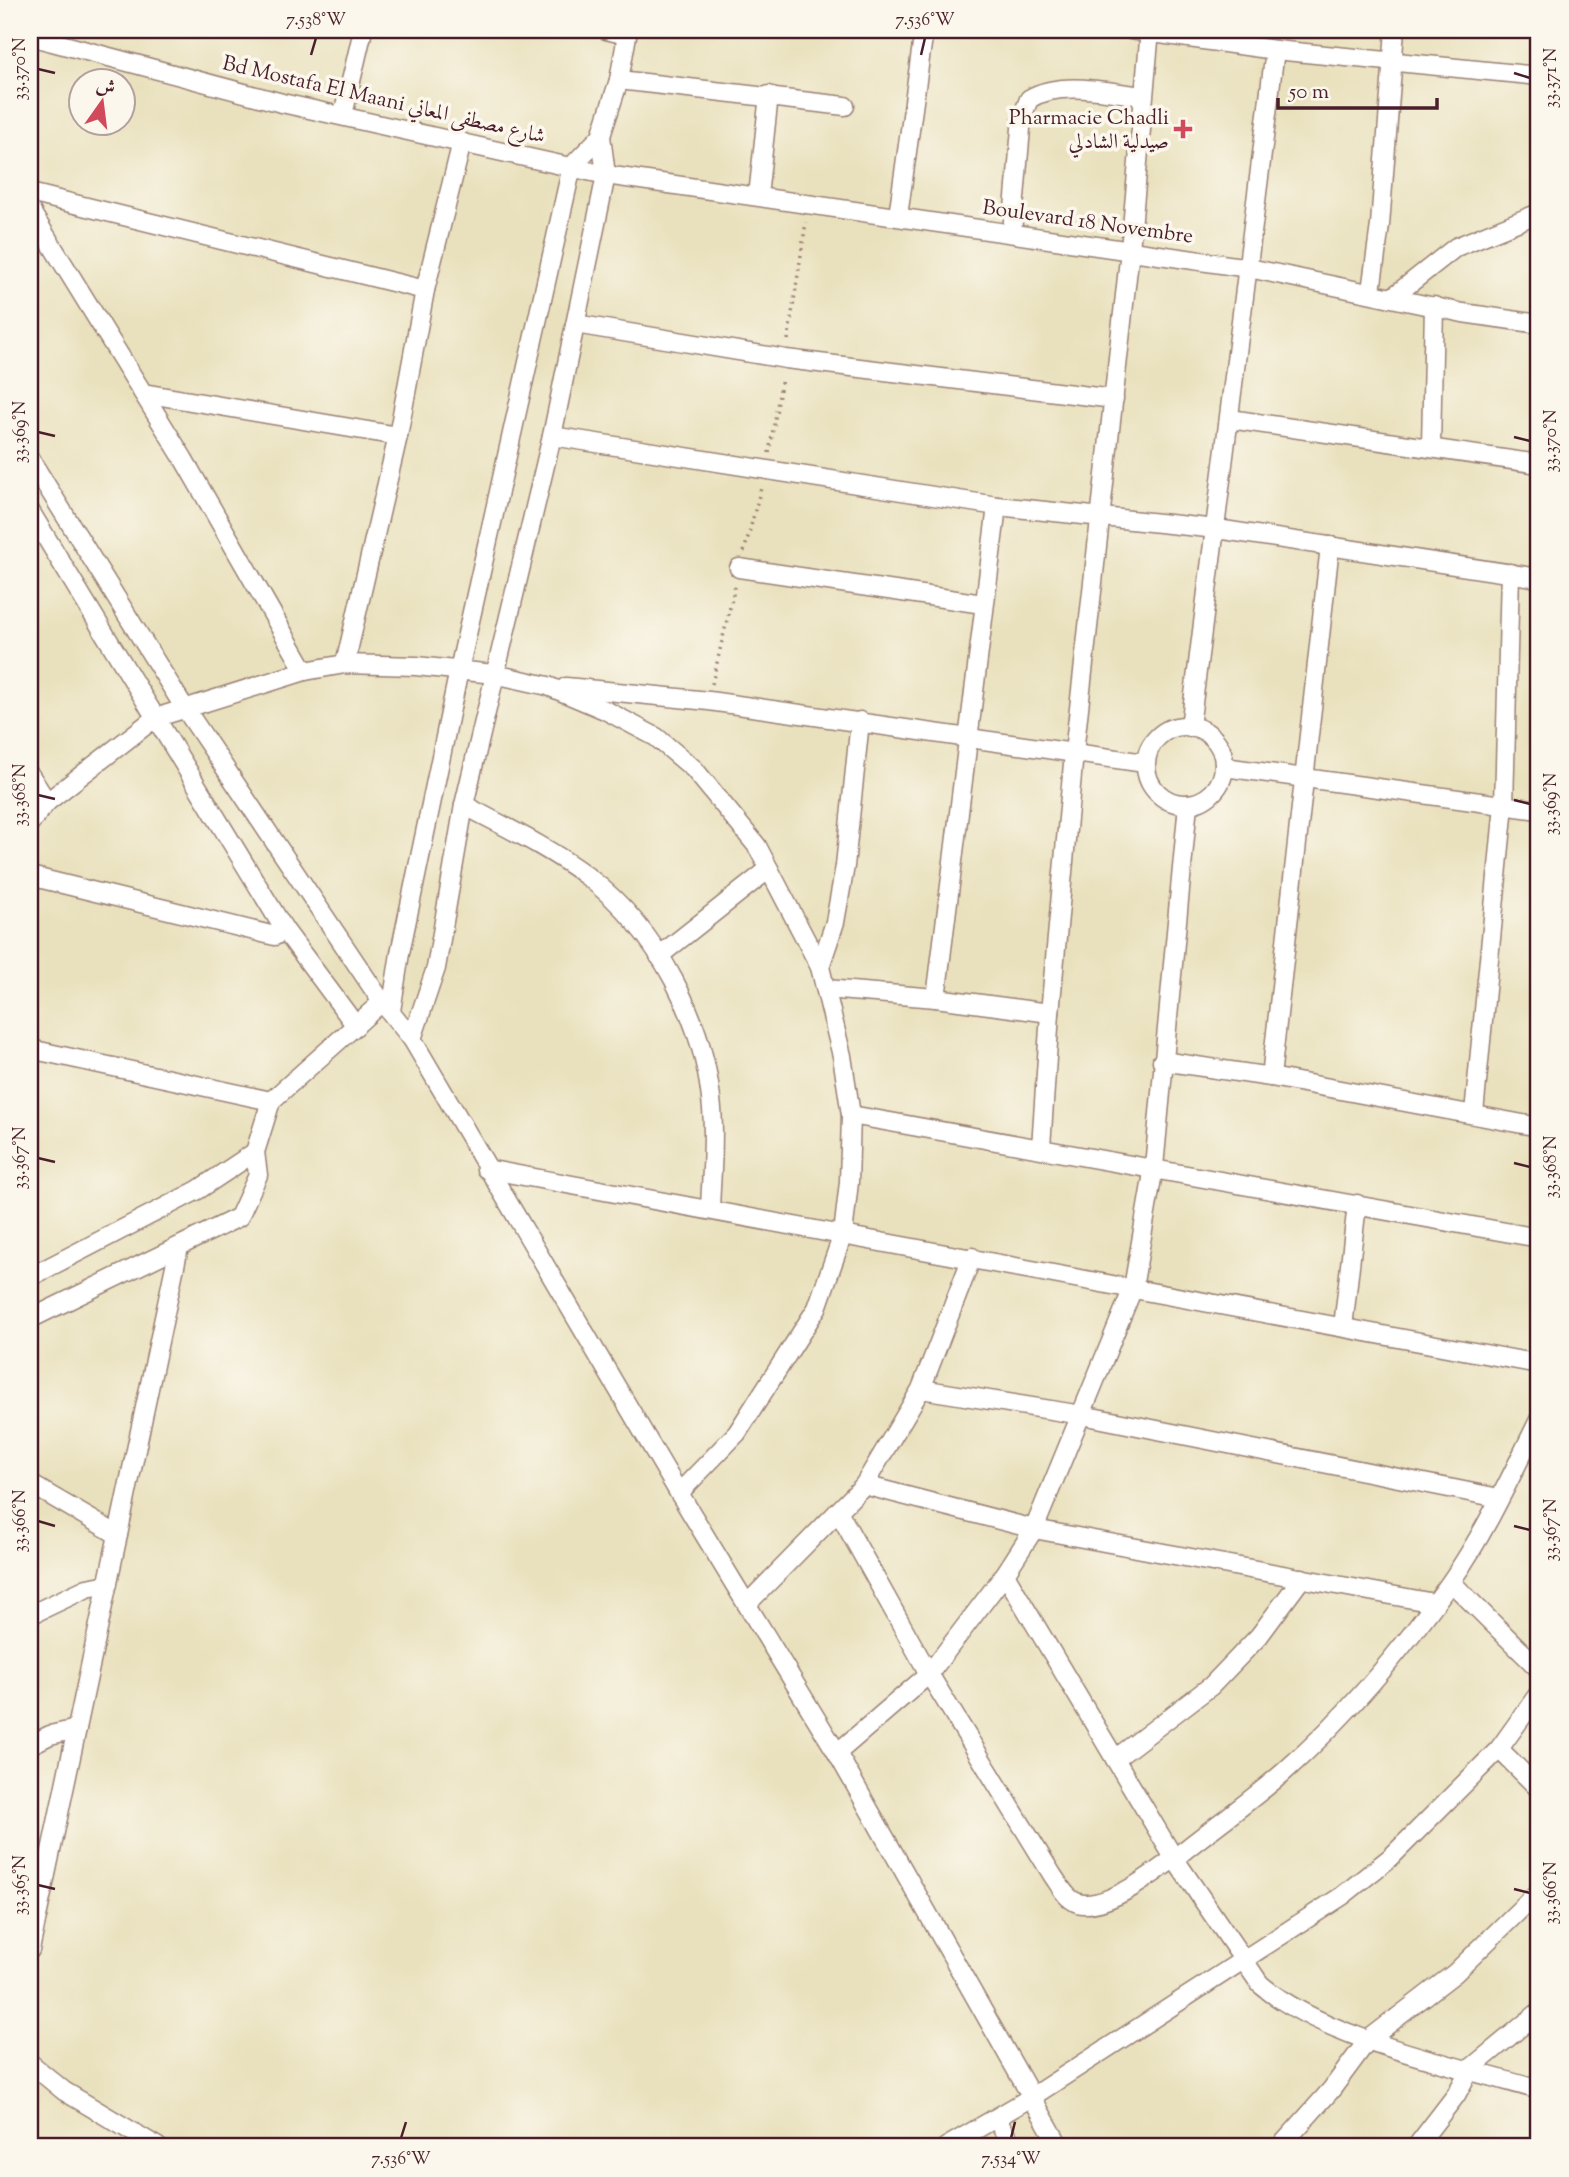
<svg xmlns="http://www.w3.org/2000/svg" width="1569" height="2177" viewBox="0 0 1569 2177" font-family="'Sorts Mill Goudy',Amiri,serif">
  <rect width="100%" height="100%" fill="#fbf7ec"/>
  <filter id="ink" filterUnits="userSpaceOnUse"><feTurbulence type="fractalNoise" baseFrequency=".0143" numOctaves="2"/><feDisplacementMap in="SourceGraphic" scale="14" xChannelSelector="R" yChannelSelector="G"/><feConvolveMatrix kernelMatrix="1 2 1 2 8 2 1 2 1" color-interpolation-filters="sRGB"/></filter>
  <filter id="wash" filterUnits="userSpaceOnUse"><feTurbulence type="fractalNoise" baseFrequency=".00686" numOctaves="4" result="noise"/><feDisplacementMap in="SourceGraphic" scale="28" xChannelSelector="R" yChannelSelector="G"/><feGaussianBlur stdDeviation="1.57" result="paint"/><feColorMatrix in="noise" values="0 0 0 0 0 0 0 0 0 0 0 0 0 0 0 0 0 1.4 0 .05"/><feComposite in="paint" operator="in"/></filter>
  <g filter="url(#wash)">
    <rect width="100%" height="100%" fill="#e9e1bd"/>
  </g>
  <g filter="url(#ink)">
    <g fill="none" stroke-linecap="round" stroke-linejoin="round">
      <!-- street casing -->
      <g stroke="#9a8074" stroke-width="21">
        <g id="street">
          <polyline points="606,30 627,35"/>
          <polyline points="1131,30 1275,50 1539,76"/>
          <polyline points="30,36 282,103 606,175 1249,268 1463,313 1539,324"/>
          <polyline points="619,80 845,106"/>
          <polyline points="343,115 363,30"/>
          <polyline points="30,193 425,290"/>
          <polyline points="758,196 769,95"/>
          <polyline points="30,210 183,458 305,671"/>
          <polyline points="898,216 924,30"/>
          <path d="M1012,232L1022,117L1029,99C1060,80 1108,92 1142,96"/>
          <polyline points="1371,291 1380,225 1395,30"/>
          <polyline points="1394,296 1456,247 1539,213"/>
          <polyline points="575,324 786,359 1114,399"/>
          <polyline points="143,393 398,436"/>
          <polyline points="1230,419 1539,464"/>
          <polyline points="552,436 997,506 1217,529 1539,578"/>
          <polyline points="1431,446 1434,306"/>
          <polyline points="30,459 184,707 382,1002 412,1039 679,1493 837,1753 1060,2147"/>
          <polyline points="30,511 284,929 356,1026"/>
          <polyline points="739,568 983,604"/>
          <polyline points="345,664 398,436 425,290 462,142"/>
          <polyline points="566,687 709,701 1145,763"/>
          <circle cx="1185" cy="765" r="39"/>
          <polyline points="1190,727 1275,50"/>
          <polyline points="1224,767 1539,810"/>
          <polyline points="30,775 47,802 155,718 305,671 345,664 416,666 494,674 548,686 605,710 656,737 694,769 757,846 820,967 842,1056 851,1115 849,1182 843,1234 817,1308 737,1433 679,1493"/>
          <path d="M464,805C505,827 550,848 588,877C658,930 705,1021 712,1109C715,1142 711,1177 710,1210"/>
          <polyline points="30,823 47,802"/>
          <polyline points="30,876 275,936 284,929"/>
          <polyline points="659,956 769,869"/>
          <polyline points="820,967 835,922 845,866 860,721"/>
          <polyline points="826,989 936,998 1050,1013"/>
          <polyline points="936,998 997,506"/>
          <polyline points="391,1011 400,953 459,670 572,166 601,136"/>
          <polyline points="412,1039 436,968 464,805 552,436 606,175 601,136 619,80 628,30"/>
          <polyline points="30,1049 271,1101 382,1002"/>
          <polyline points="1162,1061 1271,1077 1539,1127"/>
          <polyline points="1271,1077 1330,546"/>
          <polyline points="1474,1113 1504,805 1510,573"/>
          <polyline points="851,1115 1539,1238"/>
          <polyline points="1041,1147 1050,1013 1074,753 1130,250 1150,30"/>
          <polyline points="486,1169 1539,1364"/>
          <polyline points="30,1277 198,1190 255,1152"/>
          <polyline points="30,1319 239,1217 258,1175 255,1152 271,1101"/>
          <polyline points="1343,1327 1357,1204"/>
          <polyline points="921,1389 1082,1415 1499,1498"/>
          <polyline points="864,1485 1034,1529 1434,1603"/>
          <polyline points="34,1486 118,1535"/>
          <path d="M838,1511L929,1674L1053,1876C1061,1887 1068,1903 1083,1904C1114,1906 1161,1868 1185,1850C1218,1824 1253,1799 1285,1771C1347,1716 1402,1650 1450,1583C1485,1533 1512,1474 1539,1420"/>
          <path d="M1005,1574L1174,1858L1260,1984C1325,2040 1456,2065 1539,2090"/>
          <polyline points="1451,1582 1539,1669"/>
          <polyline points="747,1604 864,1485 921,1389 972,1257"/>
          <polyline points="30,1615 87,1588 108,1584"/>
          <polyline points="30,1745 50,1735 77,1729"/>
          <polyline points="1499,1749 1539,1789"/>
          <polyline points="837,1753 929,1674 1005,1574 1034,1529 1133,1288 1154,1167 1188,804"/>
          <polyline points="1115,1759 1211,1686 1259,1636 1302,1578"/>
          <polyline points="30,1950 179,1247"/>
          <polyline points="30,2063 64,2091 158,2147"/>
          <polyline points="996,2118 1013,2147"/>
          <polyline points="946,2147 1030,2098 1342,1896 1391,1857 1499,1749 1539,1693"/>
          <polyline points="1280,2147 1331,2090 1368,2040 1455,1973 1539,1891"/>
          <polyline points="1416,2147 1456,2095 1470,2069 1539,2012"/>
        </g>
      </g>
      <!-- path -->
      <g stroke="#9a8074" stroke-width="3.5" stroke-dasharray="2 5" stroke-linecap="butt">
        <polyline points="788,340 806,222"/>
        <polyline points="769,453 782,378"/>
        <polyline points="744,552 761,488"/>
        <polyline points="712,684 735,586"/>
      </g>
      <!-- street -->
      <use href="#street" stroke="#fff" stroke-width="18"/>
    </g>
  </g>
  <!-- ticks -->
  <path fill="none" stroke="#4a1f2b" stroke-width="2.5" d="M311,55L316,38M921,55L925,38M38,69L55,73M1514,73L1530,78M38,432L55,436M1514,437L1530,441M38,795L55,799M1514,800L1530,804M38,1158L55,1162M1514,1163L1530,1167M38,1521L55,1526M1514,1526L1530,1530M38,1885L55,1889M1514,1889L1530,1893M401,2138L406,2122M1011,2138L1015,2122"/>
  <!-- markers -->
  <path fill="#d1495b" stroke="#fbf7ec" stroke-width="2.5" d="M1179.5 118.5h7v7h7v7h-7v7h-7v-7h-7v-7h7z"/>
  <g text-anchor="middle" stroke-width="7" stroke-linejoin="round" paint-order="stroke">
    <!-- street labels -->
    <g font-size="21" fill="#4a1f2b" stroke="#fbf7ec">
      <text transform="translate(384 99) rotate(13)" y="7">Bd Mostafa El Maani شارع مصطفى المعاني</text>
      <text transform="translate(1088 221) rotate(8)" y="7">Boulevard 18 Novembre</text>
    </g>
    <!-- poi labels -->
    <g font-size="21" fill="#4a1f2b" stroke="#fbf7ec" text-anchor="end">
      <text x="1169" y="124">Pharmacie Chadli<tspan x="1169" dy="24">صيدلية الشادلي</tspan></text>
    </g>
  </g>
  <!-- margin -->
  <rect width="1569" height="2177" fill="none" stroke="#fbf7ec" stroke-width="77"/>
  <!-- north arrow -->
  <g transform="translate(102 102) rotate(14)"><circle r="33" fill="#fbf7ec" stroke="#b4a19f" stroke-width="2"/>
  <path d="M0-5L12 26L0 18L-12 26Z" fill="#d1495b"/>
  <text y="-10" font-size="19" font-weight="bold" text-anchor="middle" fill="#4a1f2b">ش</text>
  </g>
  <!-- scale -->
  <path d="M1278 98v10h159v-10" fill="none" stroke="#4a1f2b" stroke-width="3.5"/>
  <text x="1289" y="98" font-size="21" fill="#4a1f2b" stroke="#fbf7ec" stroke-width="5" paint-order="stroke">50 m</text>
  <rect x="38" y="38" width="1492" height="2100" fill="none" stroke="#4a1f2b" stroke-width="2.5"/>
  <g font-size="18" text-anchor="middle" fill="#4a1f2b">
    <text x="316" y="25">7.538°W</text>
    <text x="925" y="25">7.536°W</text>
    <text transform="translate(19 69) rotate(-90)" y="6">33.370°N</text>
    <text transform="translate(1550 78) rotate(-90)" y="6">33.371°N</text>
    <text transform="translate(19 432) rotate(-90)" y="6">33.369°N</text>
    <text transform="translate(1550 441) rotate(-90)" y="6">33.370°N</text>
    <text transform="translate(19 795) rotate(-90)" y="6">33.368°N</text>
    <text transform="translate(1550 804) rotate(-90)" y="6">33.369°N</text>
    <text transform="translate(19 1158) rotate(-90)" y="6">33.367°N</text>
    <text transform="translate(1550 1167) rotate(-90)" y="6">33.368°N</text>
    <text transform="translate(19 1521) rotate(-90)" y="6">33.366°N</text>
    <text transform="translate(1550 1530) rotate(-90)" y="6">33.367°N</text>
    <text transform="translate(19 1885) rotate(-90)" y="6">33.365°N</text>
    <text transform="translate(1550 1893) rotate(-90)" y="6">33.366°N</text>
    <text x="401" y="2164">7.536°W</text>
    <text x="1011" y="2164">7.534°W</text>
  </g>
</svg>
